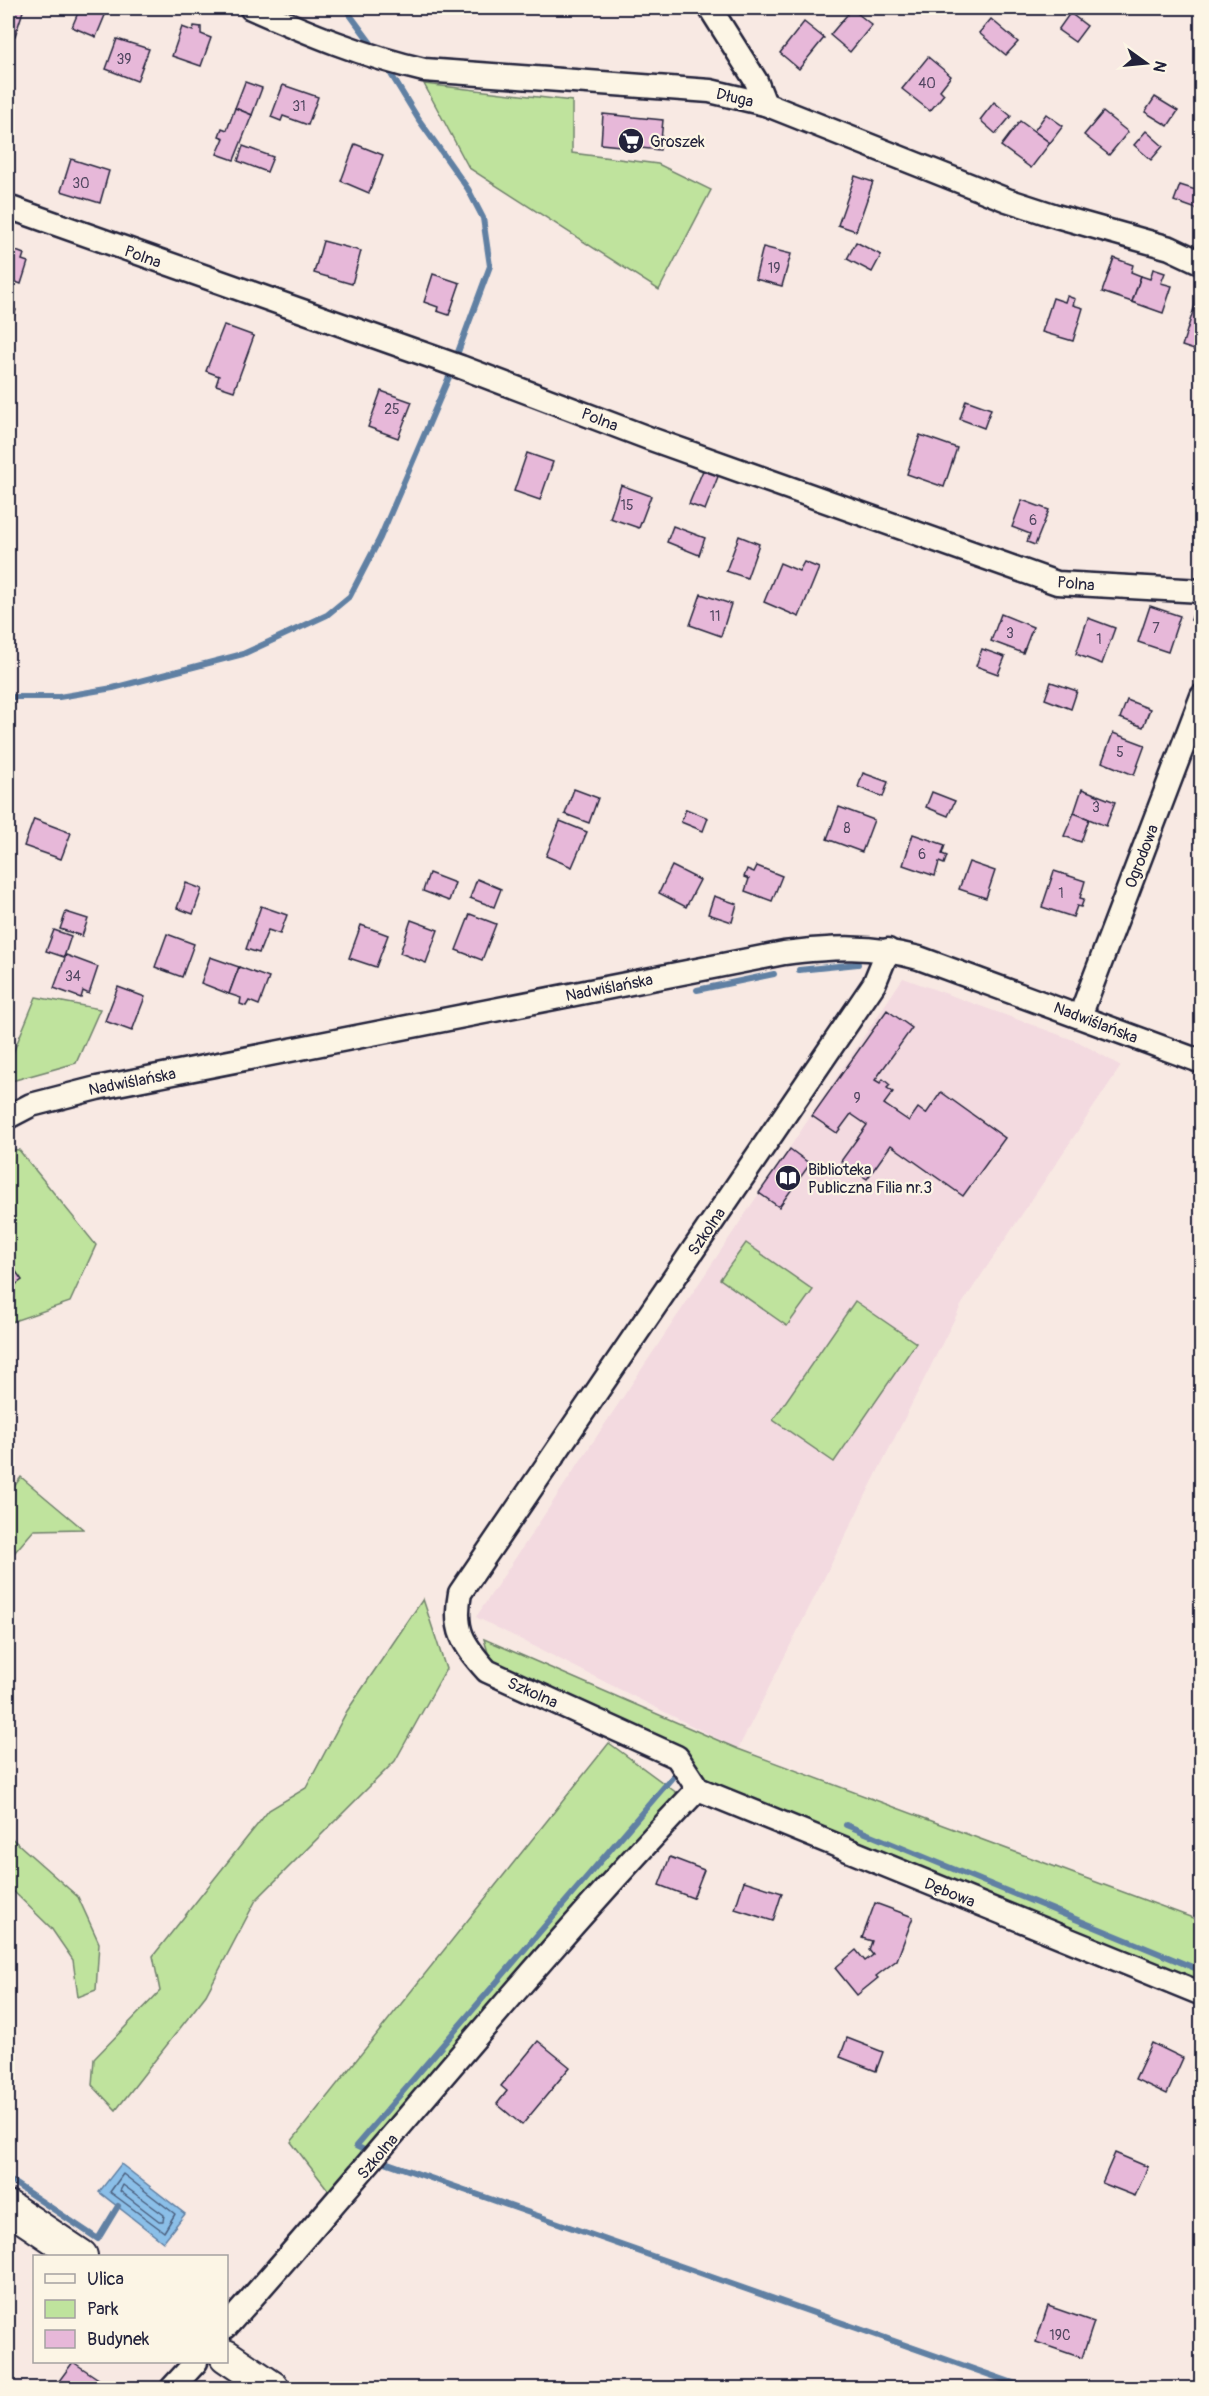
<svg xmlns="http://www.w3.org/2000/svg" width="1209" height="2396" viewBox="0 0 1209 2396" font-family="Pangolin,sans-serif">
  <rect width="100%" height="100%" fill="#f8e9e3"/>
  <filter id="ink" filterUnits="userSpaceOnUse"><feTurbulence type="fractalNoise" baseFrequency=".0167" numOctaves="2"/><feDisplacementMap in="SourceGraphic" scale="12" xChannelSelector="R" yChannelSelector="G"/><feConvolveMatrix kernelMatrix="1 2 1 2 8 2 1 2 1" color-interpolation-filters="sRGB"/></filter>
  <g filter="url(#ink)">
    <!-- built -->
    <polygon fill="#f3dae0" points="903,978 1079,1042 1121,1066 962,1304 738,1749 476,1617"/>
    <!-- green -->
    <g fill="#bfe39d" stroke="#70826c" stroke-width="1.5">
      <polygon points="424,84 572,101 572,153 658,164 711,190 659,290 469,168"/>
      <polygon points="36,997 100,1009 76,1063 8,1082 8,1065"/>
      <polygon points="8,1149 19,1150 96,1245 70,1302 8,1323"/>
      <polygon points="746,1243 813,1290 787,1326 720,1279"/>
      <polygon points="855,1301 916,1343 834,1462 773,1420"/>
      <polygon points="21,1477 83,1529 34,1530 8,1560 8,1495"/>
      <polygon points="423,1599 446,1669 395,1761 256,1900 206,1995 116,2110 92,2085 94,2059 160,1991 153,1956 269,1810 306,1788 347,1711"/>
      <polygon points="484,1639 738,1749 1201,1921 1201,1983 706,1785 491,1663"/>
      <polygon points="609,1743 681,1796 602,1878 329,2191 291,2142"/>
      <polygon points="8,1835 78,1897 99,1943 96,1990 78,1997 73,1960 51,1928 8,1886"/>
    </g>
    <!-- water -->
    <polygon fill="#8bbfe8" stroke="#6180a3" stroke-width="1.5" points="121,2164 185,2214 163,2242 99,2192"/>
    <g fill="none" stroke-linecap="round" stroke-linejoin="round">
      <!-- shore -->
      <g stroke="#4c6180" stroke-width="1.5">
        <polygon points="123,2174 175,2214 164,2232 110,2192"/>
        <polygon points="123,2185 164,2215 163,2221 159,2221 120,2191"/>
      </g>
      <!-- stream -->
      <g stroke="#6180a3" stroke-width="6">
        <polyline points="345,8 376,50"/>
        <polyline points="386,66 419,120 468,189 483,218 490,266 455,360"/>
        <polyline points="8,697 59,697 113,688 243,654 327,615 350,596 380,538 452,370"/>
        <polyline points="799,970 858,964"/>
        <polyline points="697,990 774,974"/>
        <polyline points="846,1825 1202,1971"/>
        <polyline points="368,2152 356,2146 676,1773"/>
        <polyline points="385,2162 1027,2388"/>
        <polyline points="8,2179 98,2239 118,2206"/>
      </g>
    </g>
    <!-- building -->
    <g fill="#e7b8d9" stroke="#22223b" stroke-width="1.5">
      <polygon points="8,8 24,8 15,36 8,34"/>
      <polygon points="80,8 108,8 96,37 72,27"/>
      <polygon points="852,9 872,25 850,52 830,35"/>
      <polygon points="1070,13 1087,26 1075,42 1058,30"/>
      <polygon points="991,19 1018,42 1006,55 979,33"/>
      <polygon points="804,22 824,38 799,69 780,53"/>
      <polygon points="194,26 201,27 201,34 211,38 201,66 172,56 182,27 193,31"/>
      <polygon points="117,39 149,49 137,81 106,69"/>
      <polygon points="928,57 951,76 940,90 944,94 930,111 902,89"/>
      <polygon points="245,82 262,88 252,115 235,108"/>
      <polygon points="283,85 318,97 308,125 283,116 281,121 271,117"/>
      <polygon points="1155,97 1178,111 1168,126 1145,112"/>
      <polygon points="994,102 1011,116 996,134 980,120"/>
      <polygon points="235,108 252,115 234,160 217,154 224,138 219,136 222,128 227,130"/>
      <polygon points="1103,112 1128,132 1109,155 1084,135"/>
      <polygon points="603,114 663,120 660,150 601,144"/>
      <polygon points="1046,114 1063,126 1050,143 1034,131"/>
      <polygon points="1020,121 1050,143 1031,168 1001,146"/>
      <polygon points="1146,131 1163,146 1151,160 1134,145"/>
      <polygon points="355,144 383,155 369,193 341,181"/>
      <polygon points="243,146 273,157 267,172 238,161"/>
      <polygon points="71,159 109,171 100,203 61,191"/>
      <polygon points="855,176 873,182 856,231 838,225"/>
      <polygon points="1180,185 1202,192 1202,211 1174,201"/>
      <polygon points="323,241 361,251 352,284 314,273"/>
      <polygon points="856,242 881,255 872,272 847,259"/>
      <polygon points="763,247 791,254 782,286 755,279"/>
      <polygon points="8,248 24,254 22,260 28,262 21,284 8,279"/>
      <polygon points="1114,258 1133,265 1131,272 1141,276 1132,302 1102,292"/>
      <polygon points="1153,269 1165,273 1161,283 1172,286 1163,313 1132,302 1141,276 1150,279"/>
      <polygon points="433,274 460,283 449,315 437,311 438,307 424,302"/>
      <polygon points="1067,296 1075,299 1073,305 1083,308 1073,341 1042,332 1053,298 1065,302"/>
      <polygon points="1197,299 1202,301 1200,352 1182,346"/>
      <polygon points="8,307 16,310 11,326 8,324"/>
      <polygon points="224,325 254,336 234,391 216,385 219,376 206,371"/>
      <polygon points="381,391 412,402 398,438 368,427"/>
      <polygon points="966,400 991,409 984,428 960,419"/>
      <polygon points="920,435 957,448 944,487 907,474"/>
      <polygon points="527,453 553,462 540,500 514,491"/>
      <polygon points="704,468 719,474 705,510 689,504"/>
      <polygon points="621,485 651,496 639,528 610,518"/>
      <polygon points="1022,500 1049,510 1035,545 1027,542 1030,534 1012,527"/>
      <polygon points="673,526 705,538 699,555 667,542"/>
      <polygon points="739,536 759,544 747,578 726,571"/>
      <polygon points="804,562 819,568 799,617 764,602 780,563 799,571"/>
      <polygon points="701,594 731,604 721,636 690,625"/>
      <polygon points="1200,595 1202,596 1202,624 1191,620"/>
      <polygon points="1150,606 1180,616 1168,652 1138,642"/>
      <polygon points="1001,614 1033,627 1023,653 991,641"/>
      <polygon points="1088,618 1115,628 1102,664 1076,654"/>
      <polygon points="982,649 1005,657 998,674 976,666"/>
      <polygon points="1051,682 1077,691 1071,709 1045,699"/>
      <polygon points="1127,700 1150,709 1143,727 1120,718"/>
      <polygon points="1113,733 1145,745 1134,775 1102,762"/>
      <polygon points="863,773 888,782 883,797 858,787"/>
      <polygon points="574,789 598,798 589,823 565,814"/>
      <polygon points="1082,789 1115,802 1106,826 1074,813"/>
      <polygon points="932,792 955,801 948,816 926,807"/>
      <polygon points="839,807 874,820 862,852 827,839"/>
      <polygon points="686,809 708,818 703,831 681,822"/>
      <polygon points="1074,813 1089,819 1081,842 1064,836"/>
      <polygon points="34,819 71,833 61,859 24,846"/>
      <polygon points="560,821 587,832 572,867 546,856"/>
      <polygon points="913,834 945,845 942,854 947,856 944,864 939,862 935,876 903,865"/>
      <polygon points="969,862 995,871 986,898 959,889"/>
      <polygon points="672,866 700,880 686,907 659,893"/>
      <polygon points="757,866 782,876 772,901 745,891 749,879 744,877 747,869 754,872"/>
      <polygon points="1054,871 1085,881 1080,898 1084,899 1081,907 1077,906 1073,917 1042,907"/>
      <polygon points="429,873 455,883 449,901 423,891"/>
      <polygon points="477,879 501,889 494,907 470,898"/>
      <polygon points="186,883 202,889 193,914 177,908"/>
      <polygon points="714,896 737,904 732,922 708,914"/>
      <polygon points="261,906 287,915 280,934 268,930 259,953 246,949"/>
      <polygon points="66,912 88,919 82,936 60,929"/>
      <polygon points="470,914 496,924 482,960 456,950"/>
      <polygon points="411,920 438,930 426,963 400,953"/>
      <polygon points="361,925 388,935 376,967 349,958"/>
      <polygon points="54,930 71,936 64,957 46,951"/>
      <polygon points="167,934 194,944 182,977 155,967"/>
      <polygon points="66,955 98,967 89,994 83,991 81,998 54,988"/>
      <polygon points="210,957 239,967 229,994 201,983"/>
      <polygon points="239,967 269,978 259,1005 249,1001 246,1006 240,1004 241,998 229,994"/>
      <polygon points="118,987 145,997 132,1031 105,1021"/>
      <polygon points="887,1010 912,1028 875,1080 880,1083 883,1079 890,1085 887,1088 893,1092 884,1104 909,1121 918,1108 926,1114 941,1092 1005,1138 963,1196 891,1145 867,1179 841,1161 867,1125 851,1114 837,1133 812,1116"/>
      <polygon points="790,1149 810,1164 779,1207 759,1193"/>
      <polygon points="8,1217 11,1247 8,1248"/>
      <polygon points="12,1266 22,1280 8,1290 8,1269"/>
      <polygon points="670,1857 704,1870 693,1898 659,1885"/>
      <polygon points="744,1881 782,1893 773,1921 735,1909"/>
      <polygon points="875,1903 913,1917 897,1960 876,1976 878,1978 857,1995 835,1968 856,1950 865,1961 873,1955 869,1950 872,1941 862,1938"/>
      <polygon points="847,2038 883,2052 876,2071 840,2057"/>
      <polygon points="538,2041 570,2067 522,2125 497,2104 507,2091 501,2086"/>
      <polygon points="1152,2043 1183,2058 1167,2094 1135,2079"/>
      <polygon points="1115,2153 1148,2167 1135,2196 1102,2183"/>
      <polygon points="1048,2306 1094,2322 1082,2358 1036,2342"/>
      <polygon points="73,2362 112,2388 61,2388 56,2385"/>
    </g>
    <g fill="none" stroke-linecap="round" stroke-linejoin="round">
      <!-- minor casing -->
      <g stroke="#22223b" stroke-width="27">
        <g id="minor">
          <path d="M251,8C308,33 363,56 424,70L710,91L765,104L1007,200L1056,216L1170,248L1202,263"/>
          <polyline points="710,8 756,81 765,104"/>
          <polyline points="8,207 461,367 651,439 1057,583 1202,591"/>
          <polyline points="1080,1016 1202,696"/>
          <path d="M8,1117L31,1105L97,1088L784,953C834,947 870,945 919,958L1202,1062"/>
          <path d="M698,1789L677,1757L487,1671C463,1644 453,1630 460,1593L874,984L888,950"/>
          <polyline points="698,1789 1202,1994"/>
          <path d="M226,2327C385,2149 533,1962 698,1789"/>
          <polyline points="172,2388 196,2362"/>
        </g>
      </g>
      <!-- secondary casing -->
      <g stroke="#22223b" stroke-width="36">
        <g id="secondary">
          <polyline points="8,2207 81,2256"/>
          <polyline points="226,2356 273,2388"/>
        </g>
      </g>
      <!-- minor -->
      <use href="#minor" stroke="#fcf5e5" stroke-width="22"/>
      <!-- secondary -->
      <use href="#secondary" stroke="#fcf5e5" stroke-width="32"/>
    </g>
  </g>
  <!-- icons -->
  <defs>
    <g id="supermarket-disc" transform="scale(1.35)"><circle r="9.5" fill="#22223b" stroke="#fcf5e5"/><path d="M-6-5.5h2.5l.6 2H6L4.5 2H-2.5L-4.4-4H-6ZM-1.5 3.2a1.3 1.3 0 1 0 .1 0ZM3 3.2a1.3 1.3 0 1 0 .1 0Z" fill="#fff"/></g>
    <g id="library-disc" transform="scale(1.35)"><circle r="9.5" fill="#22223b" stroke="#fcf5e5"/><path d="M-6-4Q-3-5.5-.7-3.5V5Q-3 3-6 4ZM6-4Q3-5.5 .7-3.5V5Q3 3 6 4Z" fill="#fff"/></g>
  </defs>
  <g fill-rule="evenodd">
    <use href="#supermarket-disc" x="631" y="141"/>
    <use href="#library-disc" x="788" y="1178"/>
  </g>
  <g text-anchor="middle" stroke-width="4.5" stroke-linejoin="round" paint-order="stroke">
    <!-- number labels -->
    <g font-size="14" fill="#534862">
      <text x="124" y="64">39</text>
      <text x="927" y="88">40</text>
      <text x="299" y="111">31</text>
      <text x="81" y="188">30</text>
      <text x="774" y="273">19</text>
      <text x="392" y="414">25</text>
      <text x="627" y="510">15</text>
      <text x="1033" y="525">6</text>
      <text x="715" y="621">11</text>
      <text x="1156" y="633">7</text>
      <text x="1010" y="638">3</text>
      <text x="1099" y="644">1</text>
      <text x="1120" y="757">5</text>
      <text x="1096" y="812">3</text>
      <text x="847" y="833">8</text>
      <text x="922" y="859">6</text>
      <text x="1061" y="898">1</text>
      <text x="73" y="981">34</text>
      <text x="857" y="1103">9</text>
      <text x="1060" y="2340">19C</text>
    </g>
    <!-- street labels -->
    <g font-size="16" fill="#22223b" stroke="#fcf5e5">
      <text transform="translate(735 97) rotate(13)" y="6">Długa</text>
      <text transform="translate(143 256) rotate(20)" y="6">Polna</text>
      <text transform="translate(600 419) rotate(21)" y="6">Polna</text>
      <text transform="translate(1076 583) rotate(5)" y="6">Polna</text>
      <text transform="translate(1141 856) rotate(-69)" y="6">Ogrodowa</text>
      <text transform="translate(609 987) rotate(-11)" y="6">Nadwiślańska</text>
      <text transform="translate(1096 1022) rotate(21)" y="6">Nadwiślańska</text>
      <text transform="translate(132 1081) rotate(-11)" y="6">Nadwiślańska</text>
      <text transform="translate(706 1231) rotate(-56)" y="6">Szkolna</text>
      <text transform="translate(533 1692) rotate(24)" y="6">Szkolna</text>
      <text transform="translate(950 1892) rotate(22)" y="6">Dębowa</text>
      <text transform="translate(377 2156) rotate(-50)" y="6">Szkolna</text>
    </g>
    <!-- poi labels -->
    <g font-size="16" fill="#22223b" stroke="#fcf5e5" text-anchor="start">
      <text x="650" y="147">Groszek</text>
      <text x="808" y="1175">Biblioteka<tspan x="808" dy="18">Publiczna Filia nr.3</tspan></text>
    </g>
  </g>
  <!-- margin -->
  <rect width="1209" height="2396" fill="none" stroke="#fcf5e5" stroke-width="30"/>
  <rect x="15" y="15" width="1179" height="2366" fill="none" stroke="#22223b" stroke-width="2" filter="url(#ink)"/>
  <!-- legend -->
  <rect x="33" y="2255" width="195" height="108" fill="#fcf5e5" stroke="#a5a1a1" stroke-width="1.5"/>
  <rect x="45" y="2274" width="30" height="9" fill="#fcf5e5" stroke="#a5a1a1" stroke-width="1.5"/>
  <text x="87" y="2285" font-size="18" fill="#22223b">Ulica</text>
  <rect x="45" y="2300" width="30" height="18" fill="#bfe39d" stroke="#a5a1a1" stroke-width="1.5"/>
  <text x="87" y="2315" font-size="18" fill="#22223b">Park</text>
  <rect x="45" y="2330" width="30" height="18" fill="#e7b8d9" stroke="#a5a1a1" stroke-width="1.5"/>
  <text x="87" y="2345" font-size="18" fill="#22223b">Budynek</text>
  <!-- north arrow -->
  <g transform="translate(1146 63) rotate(105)" stroke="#fcf5e5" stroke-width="4.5" paint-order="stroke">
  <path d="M0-4.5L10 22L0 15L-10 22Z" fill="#22223b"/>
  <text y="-9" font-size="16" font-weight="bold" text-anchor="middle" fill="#22223b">N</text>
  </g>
</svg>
